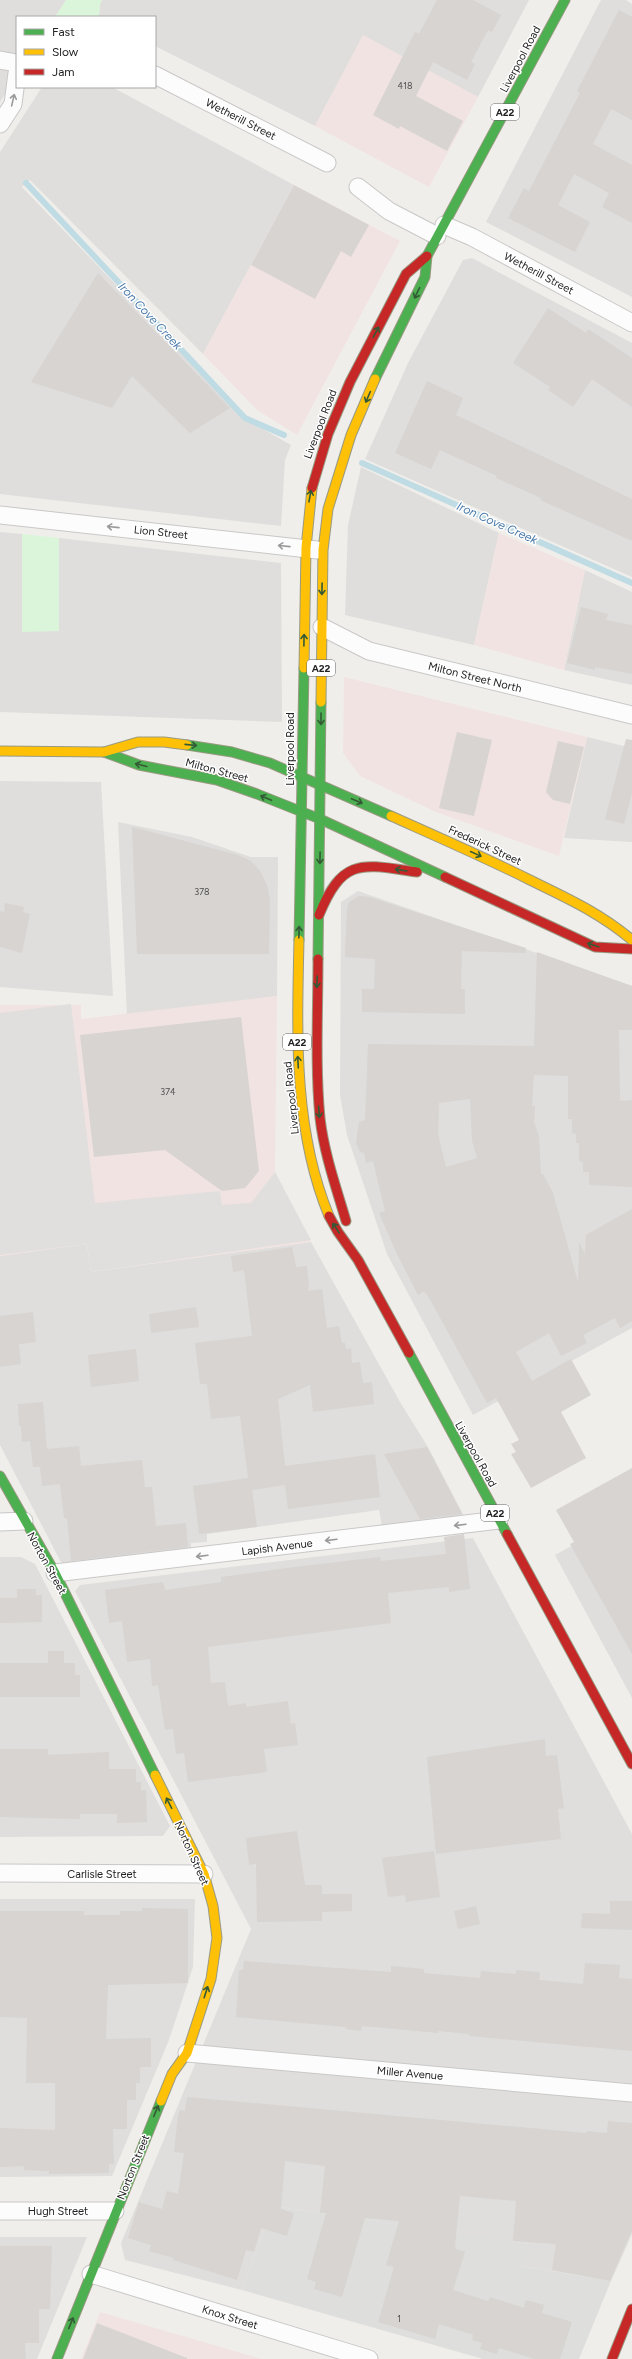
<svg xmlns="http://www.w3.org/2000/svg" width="632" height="2359" viewBox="0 0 632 2359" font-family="Figtree,sans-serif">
  <rect width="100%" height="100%" fill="#f0eeeb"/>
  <!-- residential -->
  <g fill="#dfdedc">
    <polygon points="0,0 66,0 55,17 17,17 17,75 0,102"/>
    <polygon points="102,0 529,0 478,97 363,36 315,126 155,46 155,17 99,17 100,4"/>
    <polygon points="601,0 626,0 632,4 632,297 486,222"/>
    <polygon points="42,87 112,87 294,185 203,354 30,180 22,187 245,419 291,445 285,460 281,526 0,494 0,152"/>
    <polygon points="472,258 632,343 632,577 365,459 408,363 463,260"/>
    <polygon points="361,467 499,533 474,645 345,615 348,525"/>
    <polygon points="0,532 22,534 22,631 59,630 59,538 281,563 282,722 0,712"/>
    <polygon points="585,570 632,592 632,685 564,670"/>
    <polygon points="587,737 632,748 632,842 564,838"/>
    <polygon points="0,781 101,782 113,996 0,987"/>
    <polygon points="118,822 192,837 251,857 278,857 277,996 127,1015"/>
    <polygon points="358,891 632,986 632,1328 473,1415 387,1254 347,1135 340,1095 341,902"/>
    <polygon points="311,1242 400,1402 428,1447 464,1516 382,1526 379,1510 207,1534 207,1542 191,1543 191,1550 63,1566 0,1445 0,1256 87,1244 91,1272"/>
    <polygon points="632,1513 632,1698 555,1555"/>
    <polygon points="473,1538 632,1834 632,2234 611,2281 521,2266 529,2244 273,2206 242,2290 125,2260 121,2243 251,1929 75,1591 80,1585"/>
    <polygon points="0,1557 21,1557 35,1564 170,1826 163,1836 0,1837"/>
    <polygon points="0,1899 195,1899 193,1967 169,2040 112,2176 0,2177"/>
    <polygon points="0,2237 87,2237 37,2359 0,2359"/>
  </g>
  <!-- commercial -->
  <g fill="#f1e3e1">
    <polygon points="363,35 478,97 429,187 315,126"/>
    <polygon points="294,185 400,241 297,435 257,410 203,354"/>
    <polygon points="499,533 585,570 564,670 474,645"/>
    <polygon points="344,677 587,737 559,856 436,812 360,776 343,753"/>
    <polygon points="277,996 275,1172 311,1242 91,1272 87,1244 0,1256 0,1005 81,1005 81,1019"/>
    <polygon points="100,2312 262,2359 81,2359"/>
  </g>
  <!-- religious -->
  <polygon fill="#dededc" points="273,2206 530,2244 521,2266 611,2281 579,2359 483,2359 242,2290"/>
  <!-- park -->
  <g fill="#daf5da">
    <polygon points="66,0 102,0 100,4 99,17 55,17"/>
    <polygon points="22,534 59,538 59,631 22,632"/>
  </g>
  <!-- parking -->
  <polygon fill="#e0dfde" points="71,1004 95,1203 220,1191 222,1205 251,1203 275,1172 311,1240 91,1272 87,1244 0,1255 0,1013"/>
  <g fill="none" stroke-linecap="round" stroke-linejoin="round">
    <!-- stream -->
    <g stroke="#bfdbe3" stroke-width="6">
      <polyline points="26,183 245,418 284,435"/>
      <polyline points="362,463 632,583"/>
    </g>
  </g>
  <!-- building -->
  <g fill="#d7d4d2" fill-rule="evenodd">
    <polygon points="437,0 473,0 501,15 492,32 488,30 471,62 475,64 467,80 433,62 416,96 463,121 447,151 400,126 399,129 373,115 415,32 419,34"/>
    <polygon points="619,10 632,17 632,120 611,109 593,144 632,165 632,223 602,207 609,193 574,174 558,205 590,222 575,252 508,218 524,188 529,191 580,93 577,91"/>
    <polygon points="294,185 369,225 351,257 341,251 315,299 251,265"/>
    <polygon points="98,273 230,408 190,433 132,376 112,408 31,382"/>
    <polygon points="548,308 586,333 588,329 632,358 632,407 592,379 573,407 548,390 550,387 513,363"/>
    <polygon points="427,381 463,398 456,415 632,499 632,541 540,500 541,498 496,478 497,476 440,450 431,469 395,453"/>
    <polygon points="581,607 608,614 606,620 632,625 632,674 595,667 595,670 567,663"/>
    <polygon points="457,732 492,740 474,816 439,808"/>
    <polygon points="626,739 632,740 632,793 624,824 605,819"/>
    <polygon points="558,741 584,747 570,804 553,800 546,792"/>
    <polygon points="132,827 238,855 251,861 260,871 267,885 270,900 269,954 137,954"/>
    <polygon points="359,896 369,897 526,948 525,953 462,951 461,989 465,989 465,1014 362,1012 362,989 374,989 375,959 345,957 347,909 349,902"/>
    <polygon points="5,903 24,907 23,912 30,914 22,953 0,947 0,911 4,912"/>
    <path d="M537,952L632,986V1030H619L620,1101L632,1100V1187L589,1185V1172H583V1162L579,1161V1143H576V1134L572,1133V1119H568V1076L534,1075L532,1106H535L534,1122L539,1136L541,1174H543L553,1193L578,1282L579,1242L585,1254L586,1235L632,1209V1321L620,1328L615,1318L583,1335L587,1343L561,1356L549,1333L516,1352L532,1381L571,1359L591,1395L561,1412L586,1458L531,1488L511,1454L516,1452L511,1444L519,1440L496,1398L487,1403L428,1296L424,1291L418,1295L397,1254L379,1213L385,1211L373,1161L366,1163L364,1153L360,1152L356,1143L359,1122L365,1120L368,1044L534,1046ZM470,1099L472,1141L477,1158L446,1167L438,1134L439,1103Z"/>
    <polygon points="241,1017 259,1171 245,1188 222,1191 165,1150 94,1157 80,1035"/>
    <polygon points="292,1247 296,1267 307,1266 309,1285 308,1291 322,1289 327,1328 339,1326 342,1343 345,1343 346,1349 351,1348 352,1363 360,1362 363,1383 372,1382 374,1404 313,1412 310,1385 278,1399 285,1466 375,1454 380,1497 288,1509 285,1485 252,1490 257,1527 199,1534 193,1486 248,1478 240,1416 211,1419 207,1384 200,1384 195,1343 252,1336 244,1270 233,1272 231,1256"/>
    <polygon points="196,1307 199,1327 151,1333 149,1314"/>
    <polygon points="33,1312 36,1342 19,1344 21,1364 0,1367 0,1316"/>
    <polygon points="136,1349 139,1381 91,1387 88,1355"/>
    <polygon points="43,1402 47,1449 79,1446 81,1466 142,1460 145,1487 152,1487 156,1526 186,1523 188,1547 71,1561 67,1518 64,1518 60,1484 42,1486 40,1467 33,1467 30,1441 22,1442 21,1426 19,1426 18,1404"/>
    <polygon points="427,1447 462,1514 420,1519 384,1454"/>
    <polygon points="632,1468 632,1654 570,1544 574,1542 556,1510"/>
    <polygon points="464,1534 470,1589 449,1592 449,1587 388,1593 391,1623 208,1647 211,1683 225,1682 228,1706 246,1703 246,1707 288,1701 291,1724 295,1723 298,1745 264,1749 267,1772 188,1782 184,1753 176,1754 173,1729 165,1730 158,1685 152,1686 150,1659 127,1662 122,1621 109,1623 105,1590 163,1582 165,1590 221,1582 221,1577 295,1567 380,1557 381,1561 446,1554 444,1537"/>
    <polygon points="17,1589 36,1589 36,1595 42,1595 42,1622 0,1623 0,1598 17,1598"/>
    <polygon points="48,1651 64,1651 64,1663 75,1663 75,1675 80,1675 80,1697 0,1697 0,1663 48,1663"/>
    <polygon points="545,1739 546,1756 557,1755 564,1808 558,1809 561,1839 436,1854 427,1757"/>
    <polygon points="0,1749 48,1749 48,1755 109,1752 109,1769 136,1769 136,1782 141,1782 141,1790 146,1790 147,1822 117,1823 117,1814 80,1814 80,1819 0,1817"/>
    <polygon points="297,1831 305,1885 322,1885 322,1894 352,1894 352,1911 322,1912 322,1921 257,1922 256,1864 249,1865 246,1838"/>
    <polygon points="434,1851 440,1897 406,1902 405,1895 388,1897 382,1858"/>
    <polygon points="610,1901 632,1901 632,1930 581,1928 582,1913 610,1914"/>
    <polygon points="476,1906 480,1924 458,1929 454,1911"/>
    <polygon points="142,1908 188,1909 188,1983 108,1985 106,2039 151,2038 151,2067 140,2067 140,2083 136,2083 136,2100 127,2100 127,2129 113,2129 114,2164 109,2164 109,2173 49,2174 49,2171 24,2170 24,2166 0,2167 0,2128 55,2130 55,2083 26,2083 27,2018 0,2017 0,1911 84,1911 84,1915 120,1915 120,1911 142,1911"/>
    <polygon points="244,1961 391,1972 391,1966 424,1969 424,1973 480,1978 481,1971 516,1974 516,1970 540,1972 539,1980 583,1984 585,1963 620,1965 619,1978 632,1979 632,2051 469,2036 469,2034 438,2031 438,2033 362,2026 361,2031 346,2029 346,2027 236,2017 239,1970 243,1970"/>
    <polygon points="187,2097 586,2133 587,2131 607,2133 608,2121 632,2123 632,2230 610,2281 552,2270 556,2244 513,2241 516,2201 460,2196 455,2246 456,2249 465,2252 453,2290 488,2301 490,2297 524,2308 526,2300 544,2305 542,2313 572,2322 560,2359 535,2359 499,2348 497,2354 480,2349 482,2343 472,2340 473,2335 439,2324 435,2339 378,2322 394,2267 386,2265 399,2221 365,2218 342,2297 314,2289 316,2282 307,2279 326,2213 320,2213 325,2166 285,2161 281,2209 294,2213 287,2236 261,2228 254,2252 246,2250 237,2280 173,2260 174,2258 149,2251 151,2245 128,2238 139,2202 162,2209 167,2191 178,2194 184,2153 174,2152 178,2115 180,2110 185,2111"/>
    <polygon points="0,2246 52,2246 50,2309 39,2309 39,2343 25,2343 26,2359 0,2359"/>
    <polygon points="97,2323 187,2358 187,2359 83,2359"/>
  </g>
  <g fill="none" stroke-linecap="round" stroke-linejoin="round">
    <!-- street casing -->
    <g stroke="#c9c8c7" stroke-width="19">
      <g id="street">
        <polyline points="0,60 17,63"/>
        <polyline points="155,75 327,163"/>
        <polyline points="0,124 13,104 17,73"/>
        <polyline points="358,187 389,211 437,236"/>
        <polyline points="444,225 472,237 632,323"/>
        <polyline points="0,515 317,550"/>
        <polyline points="322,627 369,651 632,715"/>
        <polyline points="0,1522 24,1521"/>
        <polyline points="55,1573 499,1520"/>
        <polyline points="0,1873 204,1874"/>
        <polyline points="187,2053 632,2093"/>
        <polyline points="0,2211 115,2211"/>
        <polyline points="91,2274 369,2359"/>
      </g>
    </g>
    <!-- fast casing -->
    <g stroke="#999a82" stroke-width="11">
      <g id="fast">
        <polyline points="375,379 425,277 427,256 565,0"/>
        <polyline points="187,745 232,752 270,763 391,816"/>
        <polyline points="104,752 139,765 217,780 257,794 320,819 445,877"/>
        <polyline points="299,940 304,668"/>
        <polyline points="318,959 321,702"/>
        <polyline points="409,1353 507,1534"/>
        <polyline points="0,1476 55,1573 155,1775"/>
        <polyline points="57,2359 161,2101"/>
      </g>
    </g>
    <!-- slow casing -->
    <g stroke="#999a82" stroke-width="11">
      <g id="slow">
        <polyline points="304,668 306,548 312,488"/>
        <polyline points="321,702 323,550 328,509 351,435 375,379"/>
        <polyline points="0,751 104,752 138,742 164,742 187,745"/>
        <path d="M391,816C438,837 484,857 530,880C567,898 600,913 632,940"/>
        <path d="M299,940C297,1033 293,1129 329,1216"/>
        <polyline points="155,1775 204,1874 213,1906 217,1938 211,1979 187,2053 172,2074 161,2101"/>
      </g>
    </g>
    <!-- jam casing -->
    <g stroke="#999a82" stroke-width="11">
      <g id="jam">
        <polyline points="312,488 328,434 350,382 406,274 427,256"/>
        <polyline points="445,877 595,947 632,949"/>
        <path d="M319,915C343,857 361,864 417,872"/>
        <path d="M318,959C318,1012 315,1065 320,1118C324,1153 336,1187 346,1221"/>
        <polyline points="329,1216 338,1232 358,1260 409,1353"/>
        <polyline points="507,1534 632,1764"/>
        <polyline points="612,2359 632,2309"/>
      </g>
    </g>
    <!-- street -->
    <use href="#street" stroke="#fdfcfc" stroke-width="17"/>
    <!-- fast -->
    <use href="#fast" stroke="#4caf50" stroke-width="9"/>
    <!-- slow -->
    <use href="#slow" stroke="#ffc107" stroke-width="9"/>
    <!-- jam -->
    <use href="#jam" stroke="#c62828" stroke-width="9"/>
  </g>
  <!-- one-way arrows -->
  <defs><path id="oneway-shaft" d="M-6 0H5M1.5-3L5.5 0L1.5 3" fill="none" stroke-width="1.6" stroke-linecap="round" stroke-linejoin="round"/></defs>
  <g stroke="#9a9a9a">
    <use href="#oneway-shaft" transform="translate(13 100) rotate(-77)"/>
    <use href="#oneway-shaft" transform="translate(113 527) rotate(-174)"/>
    <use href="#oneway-shaft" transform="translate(284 546) rotate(-174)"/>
    <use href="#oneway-shaft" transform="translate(460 1525) rotate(173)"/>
    <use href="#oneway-shaft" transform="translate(331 1540) rotate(173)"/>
    <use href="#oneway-shaft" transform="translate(202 1556) rotate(173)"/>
  </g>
  <g stroke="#335a34">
    <use href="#oneway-shaft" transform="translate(417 293) rotate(116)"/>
    <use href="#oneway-shaft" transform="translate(376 332) rotate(-62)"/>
    <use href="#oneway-shaft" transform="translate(368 397) rotate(113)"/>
    <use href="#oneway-shaft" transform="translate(310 496) rotate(-80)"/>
    <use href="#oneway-shaft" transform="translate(322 589) rotate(91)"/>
    <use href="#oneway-shaft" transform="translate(304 640) rotate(-89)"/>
    <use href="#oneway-shaft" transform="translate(321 719) rotate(90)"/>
    <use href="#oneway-shaft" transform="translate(191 745) rotate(6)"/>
    <use href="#oneway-shaft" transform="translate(141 765) rotate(-166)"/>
    <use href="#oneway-shaft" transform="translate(266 798) rotate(-157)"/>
    <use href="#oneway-shaft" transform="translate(357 801) rotate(23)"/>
    <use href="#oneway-shaft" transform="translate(476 854) rotate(25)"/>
    <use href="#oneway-shaft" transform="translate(320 858) rotate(91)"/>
    <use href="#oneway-shaft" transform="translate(401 870) rotate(-171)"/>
    <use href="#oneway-shaft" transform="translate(299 932) rotate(-89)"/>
    <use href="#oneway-shaft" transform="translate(593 945) rotate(-163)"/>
    <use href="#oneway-shaft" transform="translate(317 982) rotate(92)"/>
    <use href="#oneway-shaft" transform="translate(298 1062) rotate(-93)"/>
    <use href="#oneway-shaft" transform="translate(319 1112) rotate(86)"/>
    <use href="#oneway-shaft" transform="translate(336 1228) rotate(-123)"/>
    <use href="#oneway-shaft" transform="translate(169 1803) rotate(-117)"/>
    <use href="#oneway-shaft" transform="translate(206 1992) rotate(-72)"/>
    <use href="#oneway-shaft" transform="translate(156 2111) rotate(-68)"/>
    <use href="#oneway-shaft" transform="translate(71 2323) rotate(-68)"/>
  </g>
  <g text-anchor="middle" stroke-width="3" stroke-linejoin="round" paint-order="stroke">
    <!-- number labels -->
    <g font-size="9" fill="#4f4e4e">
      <text x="405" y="89">418</text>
      <text x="202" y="895">378</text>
      <text x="168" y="1095">374</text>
      <text x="399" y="2322">1</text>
    </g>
    <!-- shield labels -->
    <g fill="#fff" stroke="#646464" stroke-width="1">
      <rect x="491" y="104" width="28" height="16" rx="3"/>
      <rect x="307" y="660" width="28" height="16" rx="3"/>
      <rect x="283" y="1034" width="28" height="16" rx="3"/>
      <rect x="481" y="1505" width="28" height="16" rx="3"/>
    </g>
    <g font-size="10" font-weight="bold" fill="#222">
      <text x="505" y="116">A22</text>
      <text x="321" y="672">A22</text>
      <text x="297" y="1046">A22</text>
      <text x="495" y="1517">A22</text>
    </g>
    <!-- street labels -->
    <g font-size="11" fill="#222" stroke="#fff">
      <text transform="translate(520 59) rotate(-62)" y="4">Liverpool Road</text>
      <text transform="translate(241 119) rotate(27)" y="4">Wetherill Street</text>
      <text transform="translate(539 273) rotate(28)" y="4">Wetherill Street</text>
      <text transform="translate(320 424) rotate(-69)" y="4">Liverpool Road</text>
      <text transform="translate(161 532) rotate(6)" y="4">Lion Street</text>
      <text transform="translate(475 677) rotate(14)" y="4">Milton Street North</text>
      <text transform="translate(290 749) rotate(-90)" y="4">Liverpool Road</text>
      <text transform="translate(217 770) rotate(15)" y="4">Milton Street</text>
      <text transform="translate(485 845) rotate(25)" y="4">Frederick Street</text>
      <text transform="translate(291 1098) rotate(-96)" y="4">Liverpool Road</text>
      <text transform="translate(476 1454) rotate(61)" y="4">Liverpool Road</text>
      <text transform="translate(277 1547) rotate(-7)" y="4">Lapish Avenue</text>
      <text transform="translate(47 1563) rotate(61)" y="4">Norton Street</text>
      <text transform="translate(192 1853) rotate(66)" y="4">Norton Street</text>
      <text x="102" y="1878">Carlisle Street</text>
      <text transform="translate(410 2073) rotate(5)" y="4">Miller Avenue</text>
      <text transform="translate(133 2167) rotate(-68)" y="4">Norton Street</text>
      <text x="58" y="2215">Hugh Street</text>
      <text transform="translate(230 2317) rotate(17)" y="4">Knox Street</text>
    </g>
    <!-- water labels -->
    <g font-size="12" font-style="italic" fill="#4a7aab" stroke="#fff">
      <text transform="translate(150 316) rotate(47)" y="4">Iron Cove Creek</text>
      <text transform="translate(497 523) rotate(24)" y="4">Iron Cove Creek</text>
    </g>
  </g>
  <!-- legend -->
  <rect x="16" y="16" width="140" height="72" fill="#ffffff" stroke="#a7a7a7"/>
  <rect x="24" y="29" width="20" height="6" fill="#4caf50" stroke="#a7a7a7"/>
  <text x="52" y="36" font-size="12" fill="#222222">Fast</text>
  <rect x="24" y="49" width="20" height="6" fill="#ffc107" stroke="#a7a7a7"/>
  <text x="52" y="56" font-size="12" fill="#222222">Slow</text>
  <rect x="24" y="69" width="20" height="6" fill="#c62828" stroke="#a7a7a7"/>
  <text x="52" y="76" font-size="12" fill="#222222">Jam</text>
</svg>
